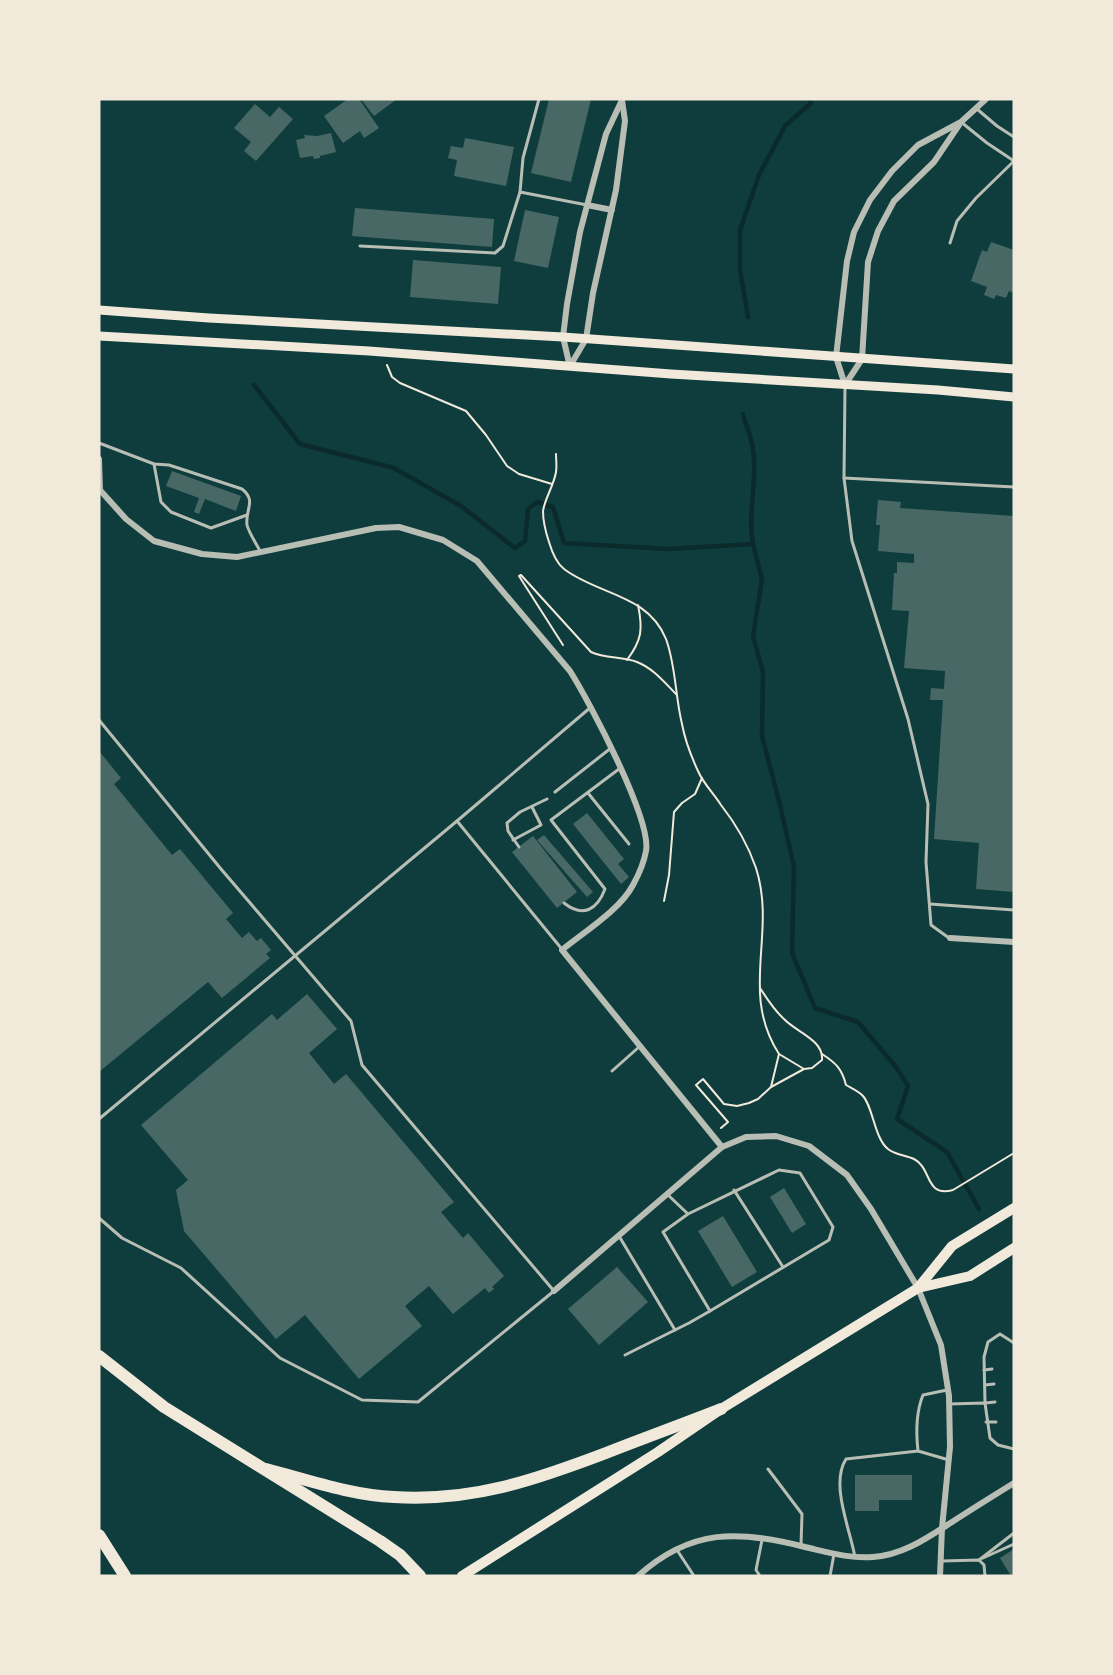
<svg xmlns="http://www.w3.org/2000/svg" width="1113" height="1675" viewBox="0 0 1113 1675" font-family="Barlow,sans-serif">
  <rect width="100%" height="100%" fill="#0f3d3e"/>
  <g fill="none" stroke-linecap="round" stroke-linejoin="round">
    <!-- stream -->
    <g stroke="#0a2a2b" stroke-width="4.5">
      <polyline points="748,317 740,270 740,230 759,175 785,126 810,104 811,99"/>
      <polyline points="254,385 300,444 394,468 461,506 515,548 525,541 528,509 537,502 553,507 564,543 669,549 753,544 762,579 753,636 763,672 762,736 779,801 794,867 792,953 815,1008 858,1022 896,1067 908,1086 897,1119 947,1152 979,1209"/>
      <path d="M743,414C746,426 752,438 753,450C758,481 747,513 753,544"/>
    </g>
  </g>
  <!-- building -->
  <g fill="#486865">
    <polygon points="348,99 359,99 379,128 364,138 360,131 343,143 324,116"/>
    <polygon points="361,99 397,99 374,116"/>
    <polygon points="549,99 591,99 571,182 531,173"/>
    <polygon points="255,104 270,117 279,107 293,119 256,161 244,151 251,142 234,128"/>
    <polygon points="331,133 336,152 320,156 320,158 314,159 313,156 300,158 296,140 305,138 304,135 317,136"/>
    <polygon points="465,138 514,147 506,186 454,176 457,160 448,158 451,146 463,148"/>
    <polygon points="355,208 494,219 492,247 352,236"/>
    <polygon points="525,210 559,217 548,268 514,261"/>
    <polygon points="991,242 1014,250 1014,293 1009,291 1006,298 996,295 994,299 984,295 987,287 971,281 982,250 987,252"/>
    <polygon points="413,260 501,267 498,304 410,297"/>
    <polygon points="172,471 241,496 236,511 205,499 199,514 194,512 199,498 166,486"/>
    <polygon points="878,500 901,502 900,508 1014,516 1014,892 976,889 979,843 934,839 943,700 930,700 931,688 944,689 945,671 904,668 909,611 892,610 894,573 897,573 897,562 914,563 914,554 878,551 880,525 876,525"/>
    <polygon points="99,751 121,778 114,784 172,855 180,849 233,913 226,919 242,938 249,932 257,941 261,938 271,950 266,954 270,958 222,998 208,982 99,1072"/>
    <polygon points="587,813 624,859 618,864 629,877 621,884 573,824"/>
    <polygon points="544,835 593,892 587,897 537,840"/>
    <polygon points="533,836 577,892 557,908 512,852"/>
    <polygon points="307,994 337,1029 309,1053 334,1084 346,1074 454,1202 441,1212 463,1238 468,1233 504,1276 492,1287 494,1289 489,1293 485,1288 453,1314 429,1286 405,1306 422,1326 359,1379 305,1315 276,1339 184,1231 176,1190 188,1180 141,1125 272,1014 277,1020"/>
    <polygon points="784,1188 806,1224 792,1233 770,1197"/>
    <polygon points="723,1216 757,1272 732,1287 698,1231"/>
    <polygon points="617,1267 648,1302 599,1345 568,1309"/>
    <polygon points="855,1475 912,1475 912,1500 879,1500 879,1511 855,1511"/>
    <polygon points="1014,1549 1014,1576 1011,1576 1000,1558"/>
  </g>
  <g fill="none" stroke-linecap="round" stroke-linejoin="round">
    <!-- path -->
    <g stroke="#f1e9da" stroke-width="2">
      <polyline points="387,365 392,377 400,383 466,411 486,435 507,466 519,474 552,484"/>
      <path d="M556,454C556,460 557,466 556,472C554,485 545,498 543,511C543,520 546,533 549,542C552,552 556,563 564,569C598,595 648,594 666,639C676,666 675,696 682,724C685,740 691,756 698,771C703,783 714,794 721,805C736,824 748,845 756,868C777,934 739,992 779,1054L771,1087"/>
      <path d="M563,645L519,576L521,575L591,652C606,659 622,656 637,662C653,668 665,683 677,695"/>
      <path d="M627,660C642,640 643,629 638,605"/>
      <polyline points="664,901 669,875 674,812 682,803 695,794 702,778"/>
      <polyline points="779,1054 804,1069"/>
      <path d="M822,1054C836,1063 842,1069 846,1085C851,1088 858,1091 862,1095C873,1105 874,1138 888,1149C895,1155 906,1155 914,1159C932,1168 925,1198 953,1190L1014,1153"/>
      <path d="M721,1128L728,1122L696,1085L703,1079L724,1104L737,1106L749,1103L758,1099L771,1087L804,1069L812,1068L822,1060C824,1040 796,1032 784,1019C774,1010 767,999 760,988"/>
    </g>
    <!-- service -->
    <g stroke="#b8beb3" stroke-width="3">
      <polyline points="977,109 997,126 1014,137"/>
      <polyline points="961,122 987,143 1014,161"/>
      <polyline points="520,192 523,158 539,99"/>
      <polyline points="950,243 957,221 976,198 1014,161"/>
      <polyline points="360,246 495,253 503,246 520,192 587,205"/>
      <polyline points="845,386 844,478 852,541 908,719 928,804 926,862 931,925 949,938"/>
      <path d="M99,443L154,464L169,465L242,489C257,501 245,509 247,525C249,533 256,543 260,551"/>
      <polyline points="154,464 161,502 171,512 211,528 247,515"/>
      <polyline points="844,478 1014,487"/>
      <polyline points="99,720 221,869 351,1021 362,1065 554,1291 418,1402 362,1400 280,1358 181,1268 122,1238 99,1218"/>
      <polyline points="555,792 611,748"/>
      <polyline points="588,793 629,844"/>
      <polyline points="513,840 541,825 532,807"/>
      <polyline points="519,847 508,831 507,823 520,812 547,799"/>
      <path d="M564,903C583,918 597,910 605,889L551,820L619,769"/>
      <polyline points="930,904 1014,910"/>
      <polyline points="561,948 457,821 591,707"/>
      <polyline points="612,1071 639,1047"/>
      <polyline points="99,1119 457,821"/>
      <polyline points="734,1190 783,1267"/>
      <polyline points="668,1195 688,1214 779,1170 800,1173 833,1227 829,1240 710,1311 663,1232 688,1214"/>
      <polyline points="619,1236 675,1330"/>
      <polyline points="625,1355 689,1323 710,1311"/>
      <polyline points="984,1370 992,1369"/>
      <polyline points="985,1385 994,1384"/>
      <path d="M947,1390L923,1395C916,1412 916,1433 918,1451L949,1460"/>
      <polyline points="995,1402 985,1403 984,1357 988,1342 1000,1334 1014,1343"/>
      <polyline points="949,1404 985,1403 990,1438 998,1445 1014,1449"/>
      <polyline points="986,1422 996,1422"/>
      <polyline points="768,1469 802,1514 801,1545"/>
      <polyline points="677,1550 694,1576"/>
      <path d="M855,1557C850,1529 830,1484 846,1459L918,1451"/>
      <polyline points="983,1558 1014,1544"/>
      <polyline points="979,1560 1014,1533"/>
      <polyline points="942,1561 979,1560 984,1565 985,1576"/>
      <polyline points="760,1576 756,1570 762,1540"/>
      <polyline points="830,1576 834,1554"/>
    </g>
    <!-- minor -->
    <g stroke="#b8beb3" stroke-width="6">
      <polyline points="587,205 612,210"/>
      <polyline points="570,366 586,339 593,293 616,190 625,121 622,100"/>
      <polyline points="570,367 563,337 567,304 580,232 606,134 622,100"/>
      <polyline points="845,385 836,357 847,261 854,232 870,200 892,171 918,145 961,122 986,99"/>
      <polyline points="845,385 862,359 868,262 878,231 894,201 934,162 959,125"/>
      <polyline points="99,459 100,490"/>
      <path d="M99,489L126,519L154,541L202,554L237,557L376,528L399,527L443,540L477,561L570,671C589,701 652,820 646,851C644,862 638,876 633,885C620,910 584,932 562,950L722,1147"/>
      <polyline points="950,938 1014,942"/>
      <polyline points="554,1291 722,1147 746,1137 776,1136 809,1146 847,1175 871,1209 918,1288 941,1345 949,1396 950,1447 942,1528 940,1576"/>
      <path d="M638,1576C691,1528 739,1530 805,1547C827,1552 850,1559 873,1557C903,1555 927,1538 952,1522C972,1509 993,1496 1014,1483"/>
    </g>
    <!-- secondary -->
    <g stroke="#f1e9da" stroke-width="9">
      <polyline points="99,310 209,318 563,337 1014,369"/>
      <polyline points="99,336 369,351 671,374 938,390 1014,397"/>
    </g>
    <!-- trunk -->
    <g stroke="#f1e9da" stroke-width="10">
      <polyline points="918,1288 952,1246 1014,1208"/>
      <polyline points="462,1576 658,1452 721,1409 918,1288 970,1276 1014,1248"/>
    </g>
    <!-- motorway -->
    <g stroke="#f1e9da" stroke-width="12">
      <polyline points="99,1356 164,1407 380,1541 400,1555 420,1576"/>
      <path d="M266,1469C308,1480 351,1495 394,1497C472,1502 535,1480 606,1453C644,1438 683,1424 721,1409"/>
      <polyline points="99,1535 125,1576"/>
    </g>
  </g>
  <!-- border -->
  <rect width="1113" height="1675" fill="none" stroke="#f1e9da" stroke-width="201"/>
</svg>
